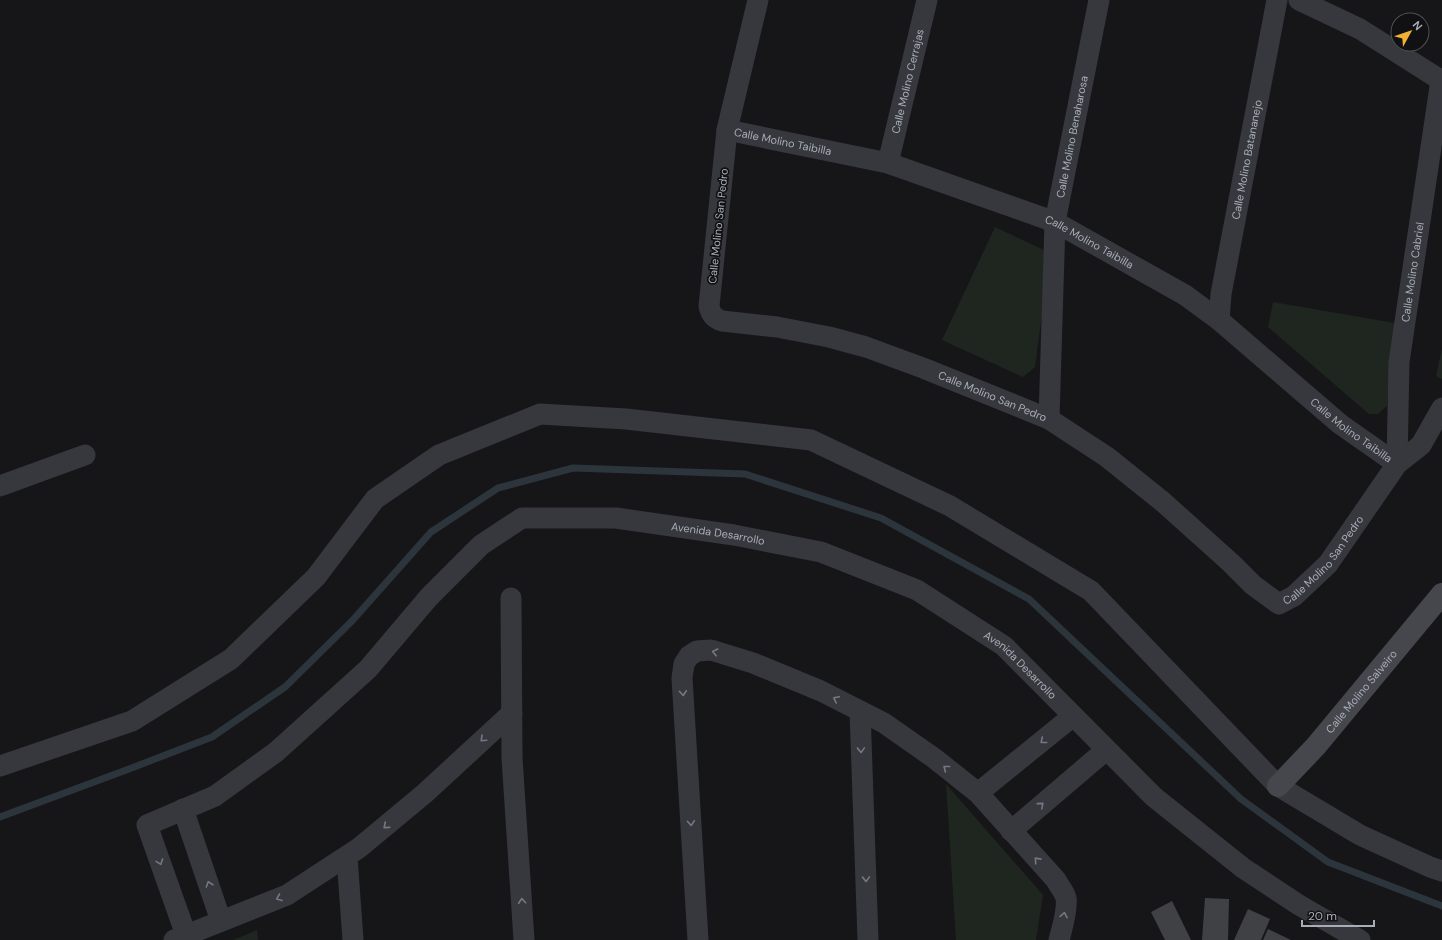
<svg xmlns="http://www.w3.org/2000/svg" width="1442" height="940" viewBox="0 0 1442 940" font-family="'DM Sans',sans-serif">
  <rect width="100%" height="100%" fill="#161618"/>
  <!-- green -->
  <g fill="#1e261f">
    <polygon points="995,227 1046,251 1049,261 1035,367 1023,377 942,340"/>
    <polygon points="1273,302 1395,323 1387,406 1378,414 1369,414 1268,327"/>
    <polygon points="1442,348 1442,379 1436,376"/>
    <polygon points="946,784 1043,895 1036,940 956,940"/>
    <polygon points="257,930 258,940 233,940"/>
  </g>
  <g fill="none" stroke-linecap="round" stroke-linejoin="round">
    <!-- stream -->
    <polyline stroke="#2c353c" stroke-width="7" points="0,817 129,769 212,737 285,687 352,621 431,532 498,488 573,468 745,474 881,518 1029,599 1241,799 1328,862 1442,906"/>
  </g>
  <!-- building -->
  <g fill="#404145">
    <polygon points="1205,898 1229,899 1228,940 1202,940"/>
    <polygon points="1172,901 1191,940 1165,940 1151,912"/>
    <polygon points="1248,909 1270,919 1261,940 1234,940"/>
    <polygon points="1268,929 1291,940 1263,940"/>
  </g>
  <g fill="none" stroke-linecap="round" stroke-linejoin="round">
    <!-- street -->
    <g stroke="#37383d" stroke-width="21">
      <path id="s1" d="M758,0L727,130L709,306C711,315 714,318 722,321L777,327L829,337L866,347L923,368L1049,419L1107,457L1163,502L1231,563L1253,585L1279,604L1294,596L1328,564L1397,464L1421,445L1442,408"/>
      <polyline points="1299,0 1360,29 1442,81"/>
      <path id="s2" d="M727,130L888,163L1055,222L1185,295L1219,320L1340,424L1397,464"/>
      <path id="s3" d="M888,163L927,0"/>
      <path id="s4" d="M1219,320L1221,294L1277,0"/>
      <path id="s5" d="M1049,419L1055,222L1099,0"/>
      <path id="s6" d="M1397,464L1399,362L1441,80"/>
      <polyline points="0,486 85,455"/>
      <polyline points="511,598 512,758 524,940"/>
      <polyline points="860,711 868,940"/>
      <polyline points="0,766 132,721 231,659 316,577 375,499 439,455 540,414 626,419 811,440 950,506 1091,591 1278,786 1360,835 1430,867 1442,871"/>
      <polyline points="978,793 1073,716"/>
      <polyline points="183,809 221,921"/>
      <polyline points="1011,831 1106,750"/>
      <polyline points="347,857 353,940"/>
      <path id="s7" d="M186,935L147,825L215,796L276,752L368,669L429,597L481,545L522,518H616L734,535L821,552L917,590L1004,646L1154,797L1243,868L1299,905L1360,940"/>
      <polyline points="174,940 287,895 359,848 424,794 512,713"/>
      <path d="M698,940L682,678L684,664L689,656L697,651L711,650L753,663L821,691L884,723L934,758L978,793L1056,880C1059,886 1064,891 1066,898C1068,909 1062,929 1059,940"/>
    </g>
    <!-- secondary -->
    <path stroke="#45474d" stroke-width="22" id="s8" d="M1278,786L1316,746L1442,594"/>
  </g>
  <!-- one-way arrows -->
  <defs><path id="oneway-chevron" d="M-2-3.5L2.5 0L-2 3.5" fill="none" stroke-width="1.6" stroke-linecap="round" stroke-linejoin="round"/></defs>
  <g stroke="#757881">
    <use href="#oneway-chevron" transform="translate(715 652) rotate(-167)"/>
    <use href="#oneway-chevron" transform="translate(683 693) rotate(86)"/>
    <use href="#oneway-chevron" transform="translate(836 699) rotate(-153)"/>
    <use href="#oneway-chevron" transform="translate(483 739) rotate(137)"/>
    <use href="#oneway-chevron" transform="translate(1043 741) rotate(141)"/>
    <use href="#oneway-chevron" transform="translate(861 750) rotate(88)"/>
    <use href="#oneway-chevron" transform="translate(946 768) rotate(-142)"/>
    <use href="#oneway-chevron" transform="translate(1041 805) rotate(-41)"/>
    <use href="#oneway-chevron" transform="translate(691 823) rotate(86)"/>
    <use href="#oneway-chevron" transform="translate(386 826) rotate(140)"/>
    <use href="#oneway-chevron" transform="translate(1037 860) rotate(-132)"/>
    <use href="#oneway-chevron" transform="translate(160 862) rotate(70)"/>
    <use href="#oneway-chevron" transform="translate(866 879) rotate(88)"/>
    <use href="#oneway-chevron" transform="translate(209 884) rotate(-109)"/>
    <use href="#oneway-chevron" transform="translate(279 898) rotate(158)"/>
    <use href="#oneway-chevron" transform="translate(522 901) rotate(-94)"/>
    <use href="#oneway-chevron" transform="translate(1064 915) rotate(-80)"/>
  </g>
  <g text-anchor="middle" stroke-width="3.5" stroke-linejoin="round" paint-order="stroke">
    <!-- street labels -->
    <g font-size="11" fill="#a8adb8" stroke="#111113">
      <text dy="4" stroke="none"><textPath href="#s3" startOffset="84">Calle Molino Cerrajas</textPath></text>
      <text dy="4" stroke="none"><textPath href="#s5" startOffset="284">Calle Molino Benaharosa</textPath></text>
      <text dy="4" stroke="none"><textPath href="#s2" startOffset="57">Calle Molino Taibilla</textPath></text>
      <text dy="4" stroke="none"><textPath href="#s4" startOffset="163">Calle Molino Batananejo</textPath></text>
      <text transform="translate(718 226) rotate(-84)" y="4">Calle Molino San Pedro</text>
      <text dy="4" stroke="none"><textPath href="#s2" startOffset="381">Calle Molino Taibilla</textPath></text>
      <text dy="4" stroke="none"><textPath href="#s6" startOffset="193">Calle Molino Cabriel</textPath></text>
      <text dy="4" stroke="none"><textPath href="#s1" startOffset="614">Calle Molino San Pedro</textPath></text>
      <text dy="4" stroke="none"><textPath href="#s2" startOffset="705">Calle Molino Taibilla</textPath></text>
      <text dy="4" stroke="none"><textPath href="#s7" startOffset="804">Avenida Desarrollo</textPath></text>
      <text dy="4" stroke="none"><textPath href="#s1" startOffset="1034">Calle Molino San Pedro</textPath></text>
      <text dy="4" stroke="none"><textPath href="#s7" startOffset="1140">Avenida Desarrollo</textPath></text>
      <text dy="4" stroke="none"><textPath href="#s8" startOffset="126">Calle Molino Salveiro</textPath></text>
    </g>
  </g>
  <!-- north arrow -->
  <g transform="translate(1410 32) rotate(50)"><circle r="19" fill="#111113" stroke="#4d4f55"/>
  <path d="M0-3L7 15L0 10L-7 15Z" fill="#f2b134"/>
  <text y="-6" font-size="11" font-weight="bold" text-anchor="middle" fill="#a8adb8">N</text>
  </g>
  <!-- scale -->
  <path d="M1302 920v6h72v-6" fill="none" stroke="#a8adb8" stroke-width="2"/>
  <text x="1308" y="920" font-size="12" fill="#a8adb8" stroke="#111113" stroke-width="3" paint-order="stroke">20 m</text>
</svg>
